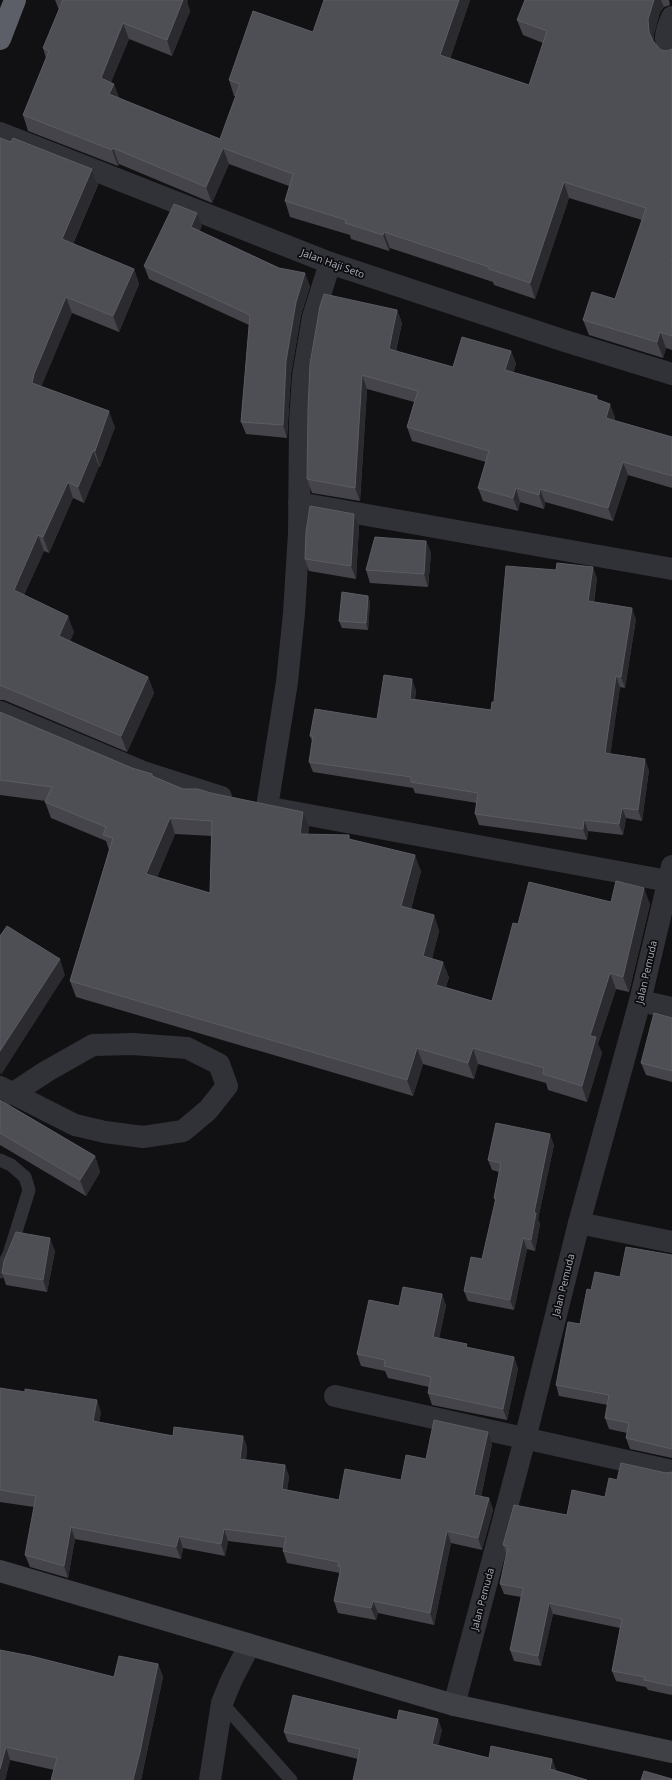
<svg xmlns="http://www.w3.org/2000/svg" width="672" height="1780" viewBox="0 0 672 1780" font-family="'Noto Sans',sans-serif">
  <rect width="100%" height="100%" fill="#111012"/>
  <g fill="none" stroke-linecap="round" stroke-linejoin="round">
    <!-- lane -->
    <g stroke="#313237" stroke-width="13">
      <polyline points="0,1160 11,1165 25,1177 29,1190 9,1254 0,1272"/>
      <polyline points="222,1703 291,1780"/>
    </g>
    <!-- street -->
    <g stroke="#313237" stroke-width="22">
      <path d="M672,17C666,31 662,42 672,54"/>
      <polyline points="0,133 330,263 565,341 672,374"/>
      <polyline points="299,503 672,569"/>
      <polyline points="0,712 143,772 221,797"/>
      <polyline points="267,807 287,682 294,613 299,533 300,423 303,376 313,317 330,263"/>
      <polyline points="276,809 668,881"/>
      <polyline points="640,1001 672,1008"/>
      <polyline points="0,1087 75,1125 105,1132 143,1137 183,1131 208,1110 227,1086 219,1064 187,1048 133,1044 93,1045 47,1071 12,1094"/>
      <polyline points="579,1223 672,1242"/>
      <polyline points="335,1396 672,1471"/>
      <polyline points="454,1705 525,1439 579,1223 640,1001 672,866"/>
      <polyline points="210,1780 222,1703 231,1681 249,1646"/>
    </g>
    <!-- secondary -->
    <polyline stroke="#3f4147" stroke-width="22" points="0,1571 454,1705 672,1752"/>
    <!-- highway -->
    <polyline stroke="#5d5f68" stroke-width="22" points="0,39 15,0"/>
  </g>
  <!-- wall -->
  <g fill="#44444a" fill-rule="evenodd">
    <polygon points="55,0 188,0 187,2 190,11 172,56 129,39 111,82 119,98 220,139 236,96 234,96 229,80 313,32 324,0 470,0 450,59 529,85 543,43 523,35 517,20 525,0 669,0 670,5 664,7 660,12 654,34 654,43 661,50 667,51 672,49 672,350 666,348 663,358 589,335 583,320 615,299 642,220 569,198 535,299 494,285 493,282 390,248 389,251 351,239 350,235 290,217 285,201 289,186 229,164 212,203 119,164 118,166 28,131 23,115 46,58 43,48 59,10"/>
    <polygon points="0,138 11,142 92,169 98,185 73,244 134,269 139,284 119,332 72,313 41,386 115,427 100,467 99,466 84,503 73,498 49,553 44,551 24,595 74,632 70,641 148,677 154,693 127,752 4,700 0,700"/>
    <polygon points="202,226 199,231 310,286 301,315 291,374 287,438 246,434 241,422 249,325 149,279 144,266"/>
    <polygon points="397,310 402,323 396,351 453,367 511,351 516,364 513,373 597,396 598,400 615,417 614,421 672,437 672,488 628,475 613,521 545,502 544,509 520,502 518,511 483,501 478,488 486,462 412,441 407,427 414,402 367,389 360,501 312,493 307,479"/>
    <polygon points="354,514 359,526 356,579 309,571 305,559"/>
    <polygon points="426,541 431,553 428,587 370,583 366,570"/>
    <polygon points="597,578 594,602 636,619 625,688 620,687 610,754 649,770 642,821 626,818 623,835 588,831 587,840 479,825 475,814 477,803 415,793 413,788 313,772 309,762 312,741 310,736 377,719 416,690 415,699 491,710 494,702"/>
    <polygon points="368,596 370,603 368,630 342,628 339,621"/>
    <path d="M0,712L132,768L152,774L153,776L183,789L309,827L308,835L350,839L421,871L411,909L434,915L439,931L432,958L449,977L446,987L492,1001L518,924L611,902L650,904L629,992L616,989L598,1044L602,1053L587,1102L548,1090L546,1083L478,1064L474,1079L423,1064L413,1096L76,997L70,981L109,850L106,841L51,818L45,802L46,801L0,795ZM175,834L212,836L210,893L157,877Z"/>
    <polygon points="672,1018 672,1082 646,1075 641,1063"/>
    <polygon points="0,1100 95,1156 100,1172 86,1196 0,1145"/>
    <polygon points="554,1145 538,1219 540,1224 535,1251 527,1249 514,1310 468,1301 464,1291 482,1259 495,1201 494,1198 499,1172 492,1170 488,1160"/>
    <polygon points="55,1251 47,1292 6,1285 2,1273"/>
    <polygon points="672,1255 672,1458 630,1449 626,1438 627,1433 609,1429 605,1418 608,1405 559,1396 556,1385 580,1324 591,1290"/>
    <polygon points="442,1294 446,1306 439,1338 468,1348 514,1357 518,1369 507,1420 432,1405 428,1393 429,1387 388,1378 385,1371 361,1366 357,1354 399,1306"/>
    <polygon points="0,1388 101,1412 99,1422 173,1436 243,1436 247,1448 246,1460 285,1465 289,1477 287,1490 339,1500 401,1480 426,1459 492,1444 481,1497 489,1498 493,1510 482,1550 451,1543 434,1625 378,1613 376,1620 338,1613 334,1601 340,1573 287,1563 283,1551 284,1548 228,1541 225,1556 183,1548 181,1559 75,1539 68,1578 30,1567 25,1555 34,1507 0,1502"/>
    <polygon points="672,1472 672,1695 648,1690 646,1687 616,1681 612,1671 620,1628 553,1614 541,1666 514,1661 510,1650 521,1597 504,1594 500,1584 507,1555 503,1545 605,1497 617,1480"/>
    <polygon points="0,1650 114,1677 158,1664 163,1677 141,1780 51,1780 54,1770 10,1760 5,1780 0,1780"/>
    <polygon points="397,1720 442,1730 438,1745 489,1758 552,1759 556,1770 358,1759 288,1742 284,1732"/>
  </g>
  <!-- shaded-wall -->
  <g fill="#2b2b2f">
    <polygon points="182,0 188,0 187,2 190,11 172,56 167,40"/>
    <polygon points="459,0 470,0 446,71 440,55"/>
    <polygon points="654,0 661,0 664,7 660,12 654,34 655,48 649,32 648,19"/>
    <polygon points="123,23 129,39 106,94 101,78"/>
    <polygon points="114,84 120,99 109,94"/>
    <polygon points="113,148 119,164 118,166 112,150"/>
    <polygon points="223,148 229,164 212,203 206,187"/>
    <polygon points="92,169 98,185 68,255 62,239"/>
    <polygon points="564,182 569,198 535,299 530,283"/>
    <polygon points="197,213 202,226 196,240 191,227"/>
    <polygon points="384,232 390,248 389,251 383,235"/>
    <polygon points="134,269 139,284 119,332 113,316"/>
    <polygon points="305,273 310,286 301,315 291,374 287,438 283,425 286,361 296,302"/>
    <polygon points="66,297 72,313 40,390 32,383 34,374"/>
    <polygon points="397,310 402,323 393,362 389,349"/>
    <polygon points="660,332 666,348 663,358 657,342"/>
    <polygon points="511,351 516,364 510,384 505,370"/>
    <polygon points="362,375 367,389 360,501 355,488"/>
    <polygon points="610,404 615,417 611,432 606,418"/>
    <polygon points="109,411 115,427 100,467 95,451"/>
    <polygon points="93,451 99,466 84,503 78,487"/>
    <polygon points="623,462 628,475 613,521 608,508"/>
    <polygon points="68,482 73,498 49,553 43,537"/>
    <polygon points="516,488 520,502 518,511 513,498"/>
    <polygon points="540,489 545,502 544,509 539,495"/>
    <polygon points="354,514 359,526 356,579 351,566"/>
    <polygon points="38,535 44,551 19,606 14,590"/>
    <polygon points="426,541 431,553 428,587 424,574"/>
    <polygon points="593,567 597,578 592,611 588,601"/>
    <polygon points="368,596 370,603 368,630 366,623"/>
    <polygon points="632,608 636,619 625,688 621,677"/>
    <polygon points="68,616 74,632 65,652 59,636"/>
    <polygon points="616,676 620,687 609,764 605,753"/>
    <polygon points="148,677 154,693 127,752 121,736"/>
    <polygon points="412,679 416,690 414,710 410,699"/>
    <polygon points="645,759 649,770 642,821 638,810"/>
    <polygon points="622,808 626,818 623,835 619,824"/>
    <polygon points="303,812 309,827 305,850 300,834"/>
    <polygon points="170,818 175,834 152,890 146,874"/>
    <polygon points="584,820 588,831 587,840 583,829"/>
    <polygon points="415,855 421,871 407,922 401,906"/>
    <polygon points="644,888 650,904 629,992 623,977"/>
    <polygon points="434,915 439,931 429,972 423,956"/>
    <polygon points="60,959 65,975 1,1075 0,1072 0,1051"/>
    <polygon points="443,962 449,977 442,1000 436,985"/>
    <polygon points="610,973 616,989 598,1044 602,1053 587,1102 582,1086 590,1036"/>
    <polygon points="417,1048 423,1064 413,1096 407,1080"/>
    <polygon points="473,1048 478,1064 474,1079 468,1063"/>
    <polygon points="550,1134 554,1145 538,1219 540,1224 535,1251 531,1240 534,1213"/>
    <polygon points="95,1156 100,1172 86,1196 80,1180"/>
    <polygon points="50,1238 55,1251 47,1292 43,1280"/>
    <polygon points="523,1238 527,1249 514,1310 510,1300"/>
    <polygon points="442,1294 446,1306 437,1349 433,1337"/>
    <polygon points="514,1357 518,1369 507,1420 503,1409"/>
    <polygon points="97,1400 101,1412 97,1433 93,1421"/>
    <polygon points="488,1432 492,1444 479,1507 474,1495"/>
    <polygon points="243,1436 247,1448 245,1471 240,1459"/>
    <polygon points="285,1465 289,1477 286,1501 282,1489"/>
    <polygon points="489,1498 493,1510 482,1550 478,1538"/>
    <polygon points="71,1527 75,1539 68,1578 64,1566"/>
    <polygon points="224,1529 228,1541 225,1556 221,1544"/>
    <polygon points="447,1531 451,1543 434,1625 430,1613"/>
    <polygon points="179,1536 183,1548 181,1559 176,1547"/>
    <polygon points="373,1601 378,1613 376,1620 371,1608"/>
    <polygon points="549,1603 553,1614 541,1666 538,1656"/>
    <polygon points="158,1664 163,1677 144,1765 141,1780 133,1780"/>
    <polygon points="438,1719 442,1730 436,1755 432,1744"/>
    <polygon points="6,1747 10,1760 5,1780 0,1780 0,1769"/>
    <polygon points="552,1759 556,1770 554,1780 550,1769"/>
  </g>
  <!-- building -->
  <g fill="#4e4f55" stroke="#5b5c64" fill-rule="evenodd">
    <polygon points="62,0 183,0 167,40 123,23 101,78 114,84 109,94 220,139 240,84 229,80 253,11 313,32 324,0 459,0 440,55 529,85 547,31 517,20 525,0 654,0 648,19 649,32 653,41 661,50 667,51 672,49 672,257 671,260 672,260 672,336 660,332 657,342 583,320 592,292 615,299 646,208 564,182 530,283 489,269 489,267 384,232 383,235 345,223 346,220 285,201 293,174 223,148 206,187 113,148 112,150 23,115 49,51 43,48 63,0"/>
    <polygon points="0,138 11,142 13,138 92,169 62,239 134,269 113,316 66,297 34,374 32,383 109,411 95,451 93,451 78,487 68,482 43,537 38,535 14,590 68,616 59,636 148,677 121,736 0,685"/>
    <polygon points="174,204 197,213 191,227 279,268 305,273 296,302 286,361 283,425 241,422 250,315 144,266"/>
    <polygon points="324,294 397,310 389,349 453,367 462,337 511,351 505,370 597,396 596,399 610,404 606,418 672,437 672,476 623,462 608,508 540,489 539,495 516,488 513,498 478,488 489,451 407,427 418,391 362,375 355,488 307,479 308,410 310,364 320,306"/>
    <polygon points="310,506 354,514 351,566 305,559 306,532"/>
    <polygon points="375,537 426,541 424,574 366,570"/>
    <polygon points="557,563 593,567 588,601 632,608 621,677 616,676 605,753 645,759 638,810 622,808 619,824 584,820 583,829 475,814 478,793 411,782 411,777 309,762 313,736 310,736 315,709 377,719 384,675 412,679 410,699 491,710 492,702 494,702 506,566 556,570"/>
    <polygon points="342,592 368,596 366,623 339,621"/>
    <path d="M0,712L132,768L152,774V776L183,789H198L211,793L303,812L300,834L349,835V839L415,855L401,906L434,915L423,956L443,962L436,985L492,1001L513,923L518,924L529,882L611,902L616,881L644,888L623,977L610,973L590,1036L596,1037L582,1086L543,1074L544,1068L473,1048L468,1063L417,1048L407,1080L70,981L113,838L103,835L106,827L45,802L52,787L0,780ZM170,818L212,821L210,893L146,874Z"/>
    <polygon points="7,926 60,959 0,1051 0,936"/>
    <polygon points="654,1013 672,1018 672,1071 641,1063"/>
    <polygon points="0,1100 95,1156 80,1180 0,1133"/>
    <polygon points="496,1123 550,1134 534,1213 536,1213 531,1240 523,1238 510,1300 464,1291 471,1257 482,1259 496,1198 494,1198 501,1163 488,1160"/>
    <polygon points="16,1232 50,1238 43,1280 2,1273 4,1261"/>
    <polygon points="626,1247 672,1255 672,1449 626,1438 629,1423 605,1418 609,1395 556,1385 568,1322 580,1324 587,1289 591,1290 595,1272 620,1277"/>
    <polygon points="403,1287 442,1294 433,1337 467,1344 466,1347 514,1357 503,1409 428,1393 431,1377 384,1366 385,1360 357,1354 369,1300 399,1306"/>
    <polygon points="0,1388 25,1392 25,1389 97,1400 93,1421 173,1436 174,1427 243,1436 240,1459 285,1465 282,1489 339,1500 345,1469 401,1480 406,1455 426,1459 434,1420 488,1432 474,1495 489,1498 478,1538 447,1531 430,1613 373,1601 371,1608 334,1601 341,1567 338,1566 339,1562 283,1551 286,1537 224,1529 221,1544 179,1536 176,1547 71,1527 64,1566 25,1555 36,1496 0,1490"/>
    <polygon points="621,1463 666,1473 672,1472 672,1686 644,1680 645,1677 612,1671 622,1619 549,1603 538,1656 510,1650 523,1588 500,1584 508,1546 503,1545 514,1505 567,1515 572,1490 605,1497 609,1478 617,1480"/>
    <polygon points="0,1650 31,1656 114,1677 119,1656 158,1664 140,1752 133,1780 51,1780 57,1758 6,1747 0,1769"/>
    <polygon points="293,1695 397,1720 399,1710 438,1719 432,1744 489,1758 491,1746 552,1759 550,1769 587,1780 353,1780 360,1749 284,1732"/>
    <polygon points="644,1771 672,1779 672,1780 641,1780"/>
  </g>
  <g text-anchor="middle" stroke-width="3.5" stroke-linejoin="round" paint-order="stroke">
    <!-- street labels -->
    <g font-size="10" fill="#a2a5b3" stroke="#0c0b0d">
      <text transform="translate(333 263) rotate(20)" y="4">Jalan Haji Seto</text>
      <text transform="translate(646 972) rotate(-77)" y="4">Jalan Pemuda</text>
      <text transform="translate(563 1285) rotate(-76)" y="4">Jalan Pemuda</text>
      <text transform="translate(482 1599) rotate(-75)" y="4">Jalan Pemuda</text>
    </g>
  </g>
</svg>
